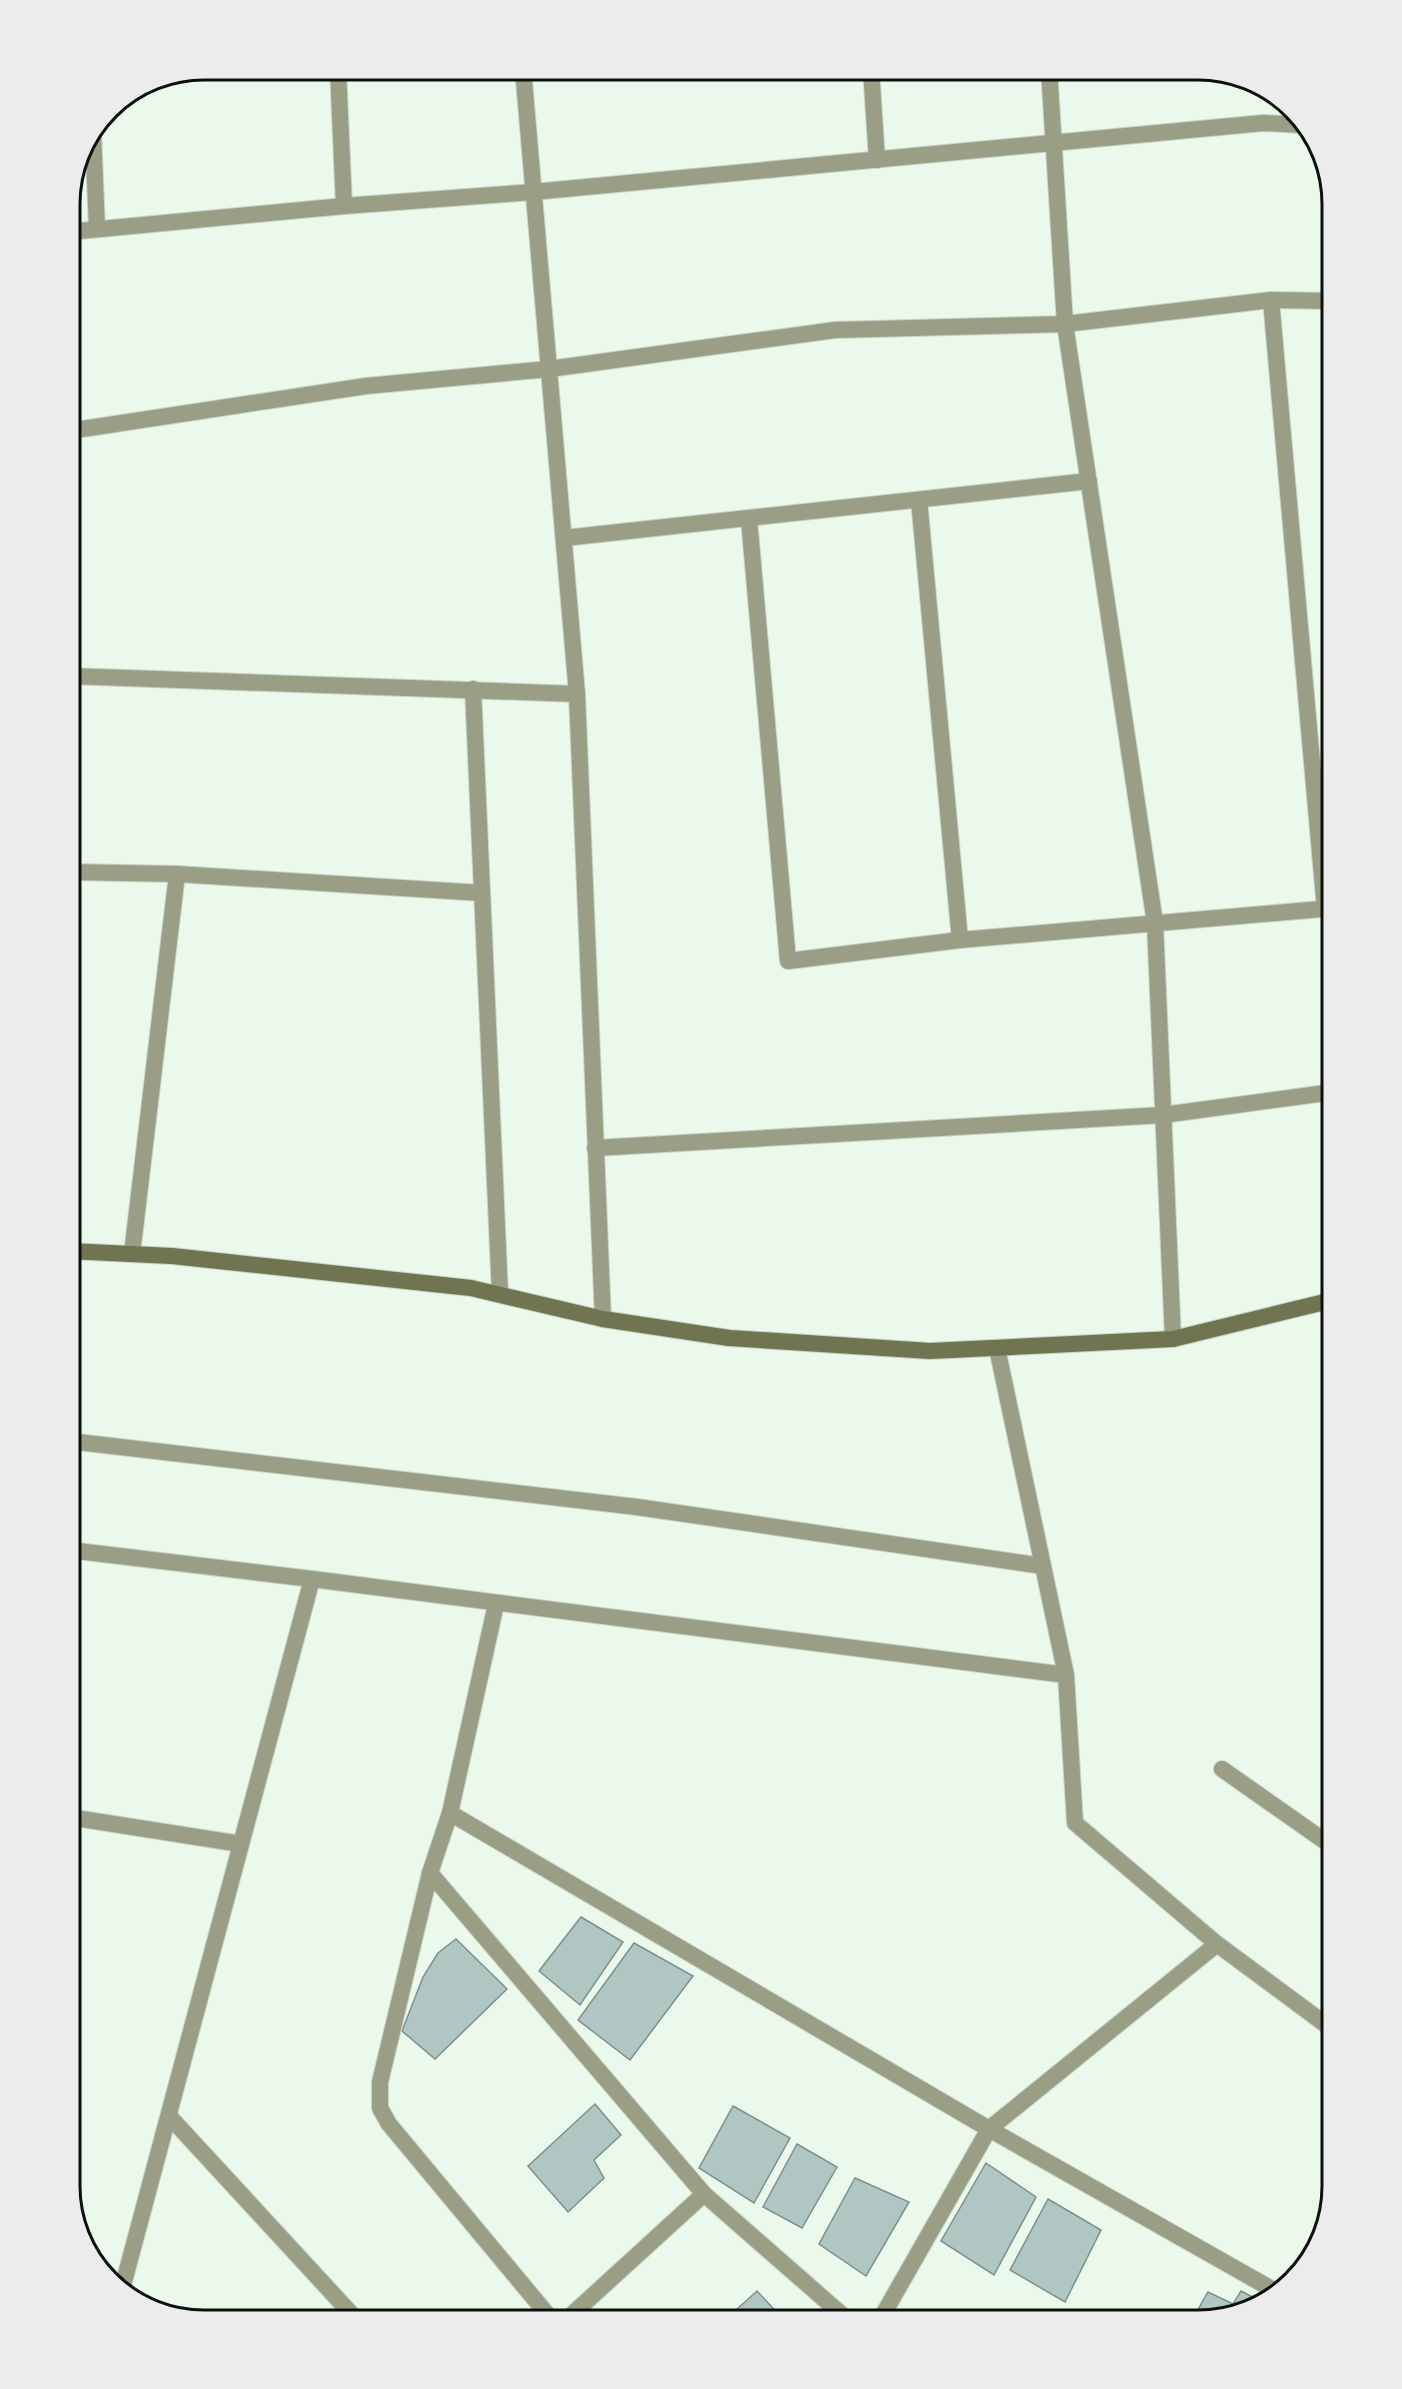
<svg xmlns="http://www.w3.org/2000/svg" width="1402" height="2389" viewBox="0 0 1402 2389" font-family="'Noto Serif',serif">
  <rect width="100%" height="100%" fill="#eaf9eb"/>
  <!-- building -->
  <g fill="#b0c6c2" stroke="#7c908c" stroke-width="1.5">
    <polygon points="581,1917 623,1942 580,2005 539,1971"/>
    <polygon points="456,1939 507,1989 435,2059 402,2031 423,1977 438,1953"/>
    <polygon points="634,1943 693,1976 630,2060 578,2020"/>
    <polygon points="595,2104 621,2135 594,2160 604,2178 568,2212 528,2166"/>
    <polygon points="733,2106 790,2138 754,2203 699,2168"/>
    <polygon points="797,2144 837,2167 802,2228 763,2207"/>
    <polygon points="986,2163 1036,2197 994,2275 941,2241"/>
    <polygon points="855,2178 909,2202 866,2276 819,2244"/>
    <polygon points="1048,2199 1101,2230 1065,2302 1010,2270"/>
    <polygon points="757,2291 784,2320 725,2320"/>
    <polygon points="1241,2291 1262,2302 1258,2306 1192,2320 1208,2292 1233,2304"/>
  </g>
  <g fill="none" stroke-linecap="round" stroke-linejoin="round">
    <!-- service casing -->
    <g stroke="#c6d4c7" stroke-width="18">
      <polyline id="service" points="1222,1769 1333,1847"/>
    </g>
    <!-- minor casing -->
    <g stroke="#c6d4c7" stroke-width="18">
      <g id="minor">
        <polyline points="523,69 577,694 603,1319"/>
        <polyline points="871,69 877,160"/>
        <polyline points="1049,69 1065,324 1155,923 1173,1339"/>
        <polyline points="93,131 97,229"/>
        <polyline points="344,206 533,192 1263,123 1302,125"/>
        <polyline points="69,232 344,206 338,69"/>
        <polyline points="1271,300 1325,909"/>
        <polyline points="69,431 366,386 549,369 835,330 1065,324 1271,300 1333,301"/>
        <polyline points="919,500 960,940"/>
        <polyline points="749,519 788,961 960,940 1333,908"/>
        <polyline points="564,538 1089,481"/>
        <polyline points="69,676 577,694"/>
        <polyline points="473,689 500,1294"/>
        <polyline points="69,872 177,874 482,893"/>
        <polyline points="595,1148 1163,1115 1333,1092"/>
        <polyline points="132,1254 177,874"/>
        <polyline points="997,1348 1066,1675"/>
        <polyline points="69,1441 637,1507 1043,1566"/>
        <polyline points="69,1550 312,1579 122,2289"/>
        <polyline points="312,1579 1066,1675 1075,1823 1217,1944 1333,2030"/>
        <polyline points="496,1604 450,1813 430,1873 380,2082 380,2108 389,2124 552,2320"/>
        <polyline points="450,1813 989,2129 1275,2291"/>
        <polyline points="69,1817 241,1844"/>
        <polyline points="430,1873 704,2194 848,2320"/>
        <polyline points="169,2116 357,2320"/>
        <polyline points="566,2320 704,2194"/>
        <polyline points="880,2320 989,2129 1217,1944"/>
      </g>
    </g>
    <!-- secondary casing -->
    <g stroke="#c6d4c7" stroke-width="18">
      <polyline id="secondary" points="69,1251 172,1256 471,1288 603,1319 729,1338 930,1351 1173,1339 1333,1300"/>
    </g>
    <!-- service -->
    <use href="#service" stroke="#9a9e85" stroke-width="16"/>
    <!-- minor -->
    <use href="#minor" stroke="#9a9e85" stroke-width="16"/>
    <!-- secondary -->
    <use href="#secondary" stroke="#707451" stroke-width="16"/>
  </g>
  <!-- crop -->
  <path d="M0 0H1402V2389H0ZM204 80H1198A124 124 0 0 1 1322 204V2186A124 124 0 0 1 1198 2310H204A124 124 0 0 1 80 2186V204A124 124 0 0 1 204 80Z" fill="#ececec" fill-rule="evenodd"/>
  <path fill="none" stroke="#0c110d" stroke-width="3" d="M204 80H1198A124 124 0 0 1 1322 204V2186A124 124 0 0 1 1198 2310H204A124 124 0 0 1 80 2186V204A124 124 0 0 1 204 80Z"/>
</svg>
